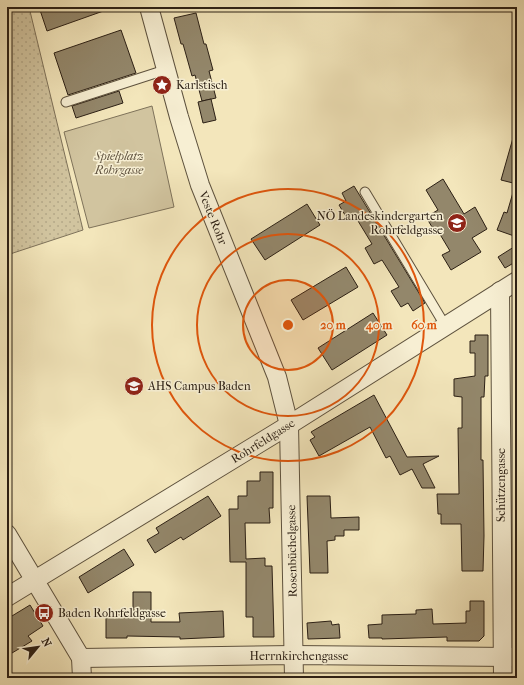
<svg xmlns="http://www.w3.org/2000/svg" width="524" height="685" viewBox="0 0 524 685" font-family="'IM FELL French Canon',serif">
  <defs>
    <pattern id="grass-dots" width="8" height="8" patternUnits="userSpaceOnUse"><rect width="8" height="8" fill="#d1c49f"/><path d="M2 2h.1M6 6h.1" fill="none" stroke="#b4a888" stroke-width="1.8" stroke-linecap="round"/></pattern>
  </defs>
  <rect width="100%" height="100%" fill="#f3e6bb"/>
  <filter id="stains"><feTurbulence type="fractalNoise" baseFrequency=".005" numOctaves="4"/><feColorMatrix values="0 0 0 0 .2 0 0 0 0 .09 0 0 0 0 .02 0 0 0 .5 -.17"/></filter>
  <radialGradient id="worn" r=".72"><stop offset=".6" stop-color="#630" stop-opacity="0"/><stop offset="1" stop-color="#630" stop-opacity=".3"/></radialGradient>
  <!-- grass -->
  <polygon fill="url(#grass-dots)" stroke="#7e725a" points="7,7 29,7 83,230 7,255"/>
  <!-- green -->
  <polygon fill="#d1c49f" stroke="#7e725a" points="152,106 174,207 89,228 64,132"/>
  <!-- building -->
  <g fill="#93876b" stroke="#2c2015">
    <polygon points="39,7 109,7 109,9 47,31"/>
    <polygon points="196,13 204,44 206,44 213,70 209,71 216,98 202,101 195,75 192,76 183,44 181,44 174,18"/>
    <polygon points="121,30 136,73 68,95 54,53"/>
    <polygon points="119,91 123,103 76,118 72,106"/>
    <polygon points="211,99 216,120 203,123 198,102"/>
    <polygon points="513,138 517,138 517,184 501,180"/>
    <polygon points="443,179 464,214 475,207 487,229 472,238 481,252 451,270 442,255 450,251 438,231 435,232 426,217 438,210 426,190"/>
    <polygon points="354,186 425,303 413,311 408,303 401,307 391,291 399,287 382,260 374,264 365,248 372,244 355,216 348,220 339,205 346,201 342,193"/>
    <polygon points="514,189 517,189 517,237 497,230 504,212 507,213"/>
    <polygon points="307,204 320,225 265,260 251,239"/>
    <polygon points="517,245 517,261 505,268 498,257"/>
    <polygon points="346,267 358,287 303,320 291,300"/>
    <polygon points="373,313 387,335 332,370 318,348"/>
    <polygon points="475,335 488,335 488,376 485,376 484,397 481,397 481,460 483,460 484,536 483,571 462,571 461,524 441,524 441,514 438,514 437,494 459,494 458,428 462,428 462,397 454,396 454,379 475,376 475,353 470,353 470,341 475,341"/>
    <polygon points="374,395 407,457 439,456 423,464 435,488 422,488 412,469 400,475 390,456 386,458 370,427 319,456 310,440 315,437 311,432"/>
    <polygon points="260,472 273,472 273,508 269,508 270,523 245,523 246,559 265,558 265,566 272,566 274,637 253,637 253,617 246,617 246,562 230,562 229,509 238,509 238,496 247,496 247,481 260,481"/>
    <polygon points="208,496 221,516 183,540 181,537 155,553 147,540 159,533 156,528"/>
    <polygon points="307,496 330,496 331,518 359,517 359,530 344,530 344,536 335,536 335,540 327,541 328,573 310,573"/>
    <polygon points="124,549 134,565 88,593 79,577"/>
    <polygon points="133,592 151,592 151,622 180,622 179,613 223,611 224,637 180,639 180,637 127,636 127,638 106,638 106,615 133,615"/>
    <polygon points="470,601 484,601 484,636 479,641 447,641 447,637 382,639 382,638 369,638 368,625 382,624 382,615 416,614 416,610 432,609 433,624 466,623 466,611 470,611"/>
    <polygon points="30,605 43,626 28,636 32,641 7,656 7,619"/>
    <polygon points="331,621 332,625 339,624 340,638 308,639 307,623"/>
  </g>
  <g fill="none" stroke-linecap="round" stroke-linejoin="round">
    <!-- lane casing -->
    <g stroke="#5e523e" stroke-width="11">
      <g id="lane">
        <polyline points="66,102 165,70"/>
        <polyline points="365,192 446,327"/>
      </g>
    </g>
    <!-- street casing -->
    <g stroke="#5e523e" stroke-width="20">
      <g id="street">
        <polyline points="149,7 179,117 200,185 277,377 289,425 294,678"/>
        <polyline points="500,291 503,678"/>
        <polyline points="7,534 81,658 82,678"/>
        <polyline points="7,597 289,425 517,281"/>
        <polyline points="81,658 294,655 517,657"/>
      </g>
    </g>
    <!-- lane -->
    <use href="#lane" stroke="#f7efd3" stroke-width="9"/>
    <!-- street -->
    <use href="#street" stroke="#f7efd3" stroke-width="18"/>
  </g>
  <!-- distance rings -->
  <circle cx="288" cy="325" r="45" fill="#df560c" fill-opacity=".12"/>
  <g fill="none" stroke="#df560c" stroke-width="2">
    <circle cx="288" cy="325" r="45"/>
    <circle cx="288" cy="325" r="91"/>
    <circle cx="288" cy="325" r="136"/>
  </g>
  <!-- icons -->
  <defs>
    <g id="sight-disc" transform="scale(1)"><circle r="9.5" fill="#8f2418" stroke="#f7efd3"/><path d="M0-6L1.8-2.2L6-1.7L2.9 1.2L3.7 5.4L0 3.3L-3.7 5.4L-2.9 1.2L-6-1.7L-1.8-2.2Z" fill="#fff"/></g>
    <g id="school-disc" transform="scale(1)"><circle r="9.5" fill="#8f2418" stroke="#f7efd3"/><path d="M0-5L7-2L0 1L-7-2ZM-4 1L0 2.5L4 1V4Q0 6-4 4Z" fill="#fff"/></g>
    <g id="bus-disc" transform="scale(1)"><circle r="9.5" fill="#8f2418" stroke="#f7efd3"/><path d="M-5-6H5V4H4V6H2V4H-2V6H-4V4H-5ZM-3.5-4V0h7V-4ZM-3.5 1.2v1.5H-2V1.2ZM2 1.2v1.5H3.5V1.2Z" fill="#fff"/></g>
  </defs>
  <g fill-rule="evenodd">
    <use href="#sight-disc" x="162" y="85"/>
    <use href="#school-disc" x="457" y="223"/>
    <use href="#school-disc" x="134" y="386"/>
    <use href="#bus-disc" x="44" y="613"/>
  </g>
  <g text-anchor="middle" stroke-width="3" stroke-linejoin="round" paint-order="stroke">
    <!-- poi labels -->
    <g font-size="12" fill="#2c2015" stroke="#f7efd3" text-anchor="start">
      <text x="176" y="89">Karlstisch</text>
      <text x="443" y="220" text-anchor="end">NÖ Landeskindergarten<tspan x="443" dy="14">Rohrfeldgasse</tspan></text>
      <text x="148" y="390">AHS Campus Baden</text>
      <text x="58" y="617">Baden Rohrfeldgasse</text>
    </g>
    <!-- park labels -->
    <g font-size="12" font-style="italic" fill="#5e513e" stroke="#f7efd3">
      <text x="119" y="160">Spielplatz<tspan x="119" dy="14">Rohrgasse</tspan></text>
    </g>
    <!-- street labels -->
    <g font-size="12" fill="#2c2015" stroke="#f7efd3">
      <text transform="translate(213 218) rotate(68)" y="4">Veste Rohr</text>
      <text transform="translate(263 441) rotate(-32)" y="4">Rohrfeldgasse</text>
      <text transform="translate(501 485) rotate(-90)" y="4">Schützengasse</text>
      <text transform="translate(292 551) rotate(-91)" y="4">Rosenbüchelgasse</text>
      <text x="299" y="660">Herrnkirchengasse</text>
    </g>
  </g>
  <circle cx="288" cy="325" r="6" fill="#df560c" stroke="#f7efd3" stroke-width="2"/>
  <g font-size="12" text-anchor="middle" font-weight="bold" fill="#df560c" stroke="#f7efd3" stroke-width="3" stroke-linejoin="round" paint-order="stroke">
    <text x="333" y="329">20 m</text>
    <text x="379" y="329">40 m</text>
    <text x="424" y="329">60 m</text>
  </g>
  <!-- margin -->
  <rect width="524" height="685" fill="none" stroke="#f3e6bb" stroke-width="24"/>
  <rect x="8" y="8" width="508" height="669" fill="none" stroke="#2c2015" stroke-width="2"/>
  <rect x="12" y="12" width="500" height="661" fill="none" stroke="#2c2015"/>
  <!-- north arrow -->
  <g transform="translate(38 647) rotate(61)" stroke="#f7efd3" stroke-width="3" paint-order="stroke">
  <path d="M0-3L7 15L0 10L-7 15Z" fill="#2c2015"/>
  <text y="-6" font-size="11" font-weight="bold" text-anchor="middle" fill="#2c2015">N</text>
  </g>
  <rect width="100%" height="100%" filter="url(#stains)"/>
  <rect width="100%" height="100%" fill="url(#worn)"/>
</svg>
